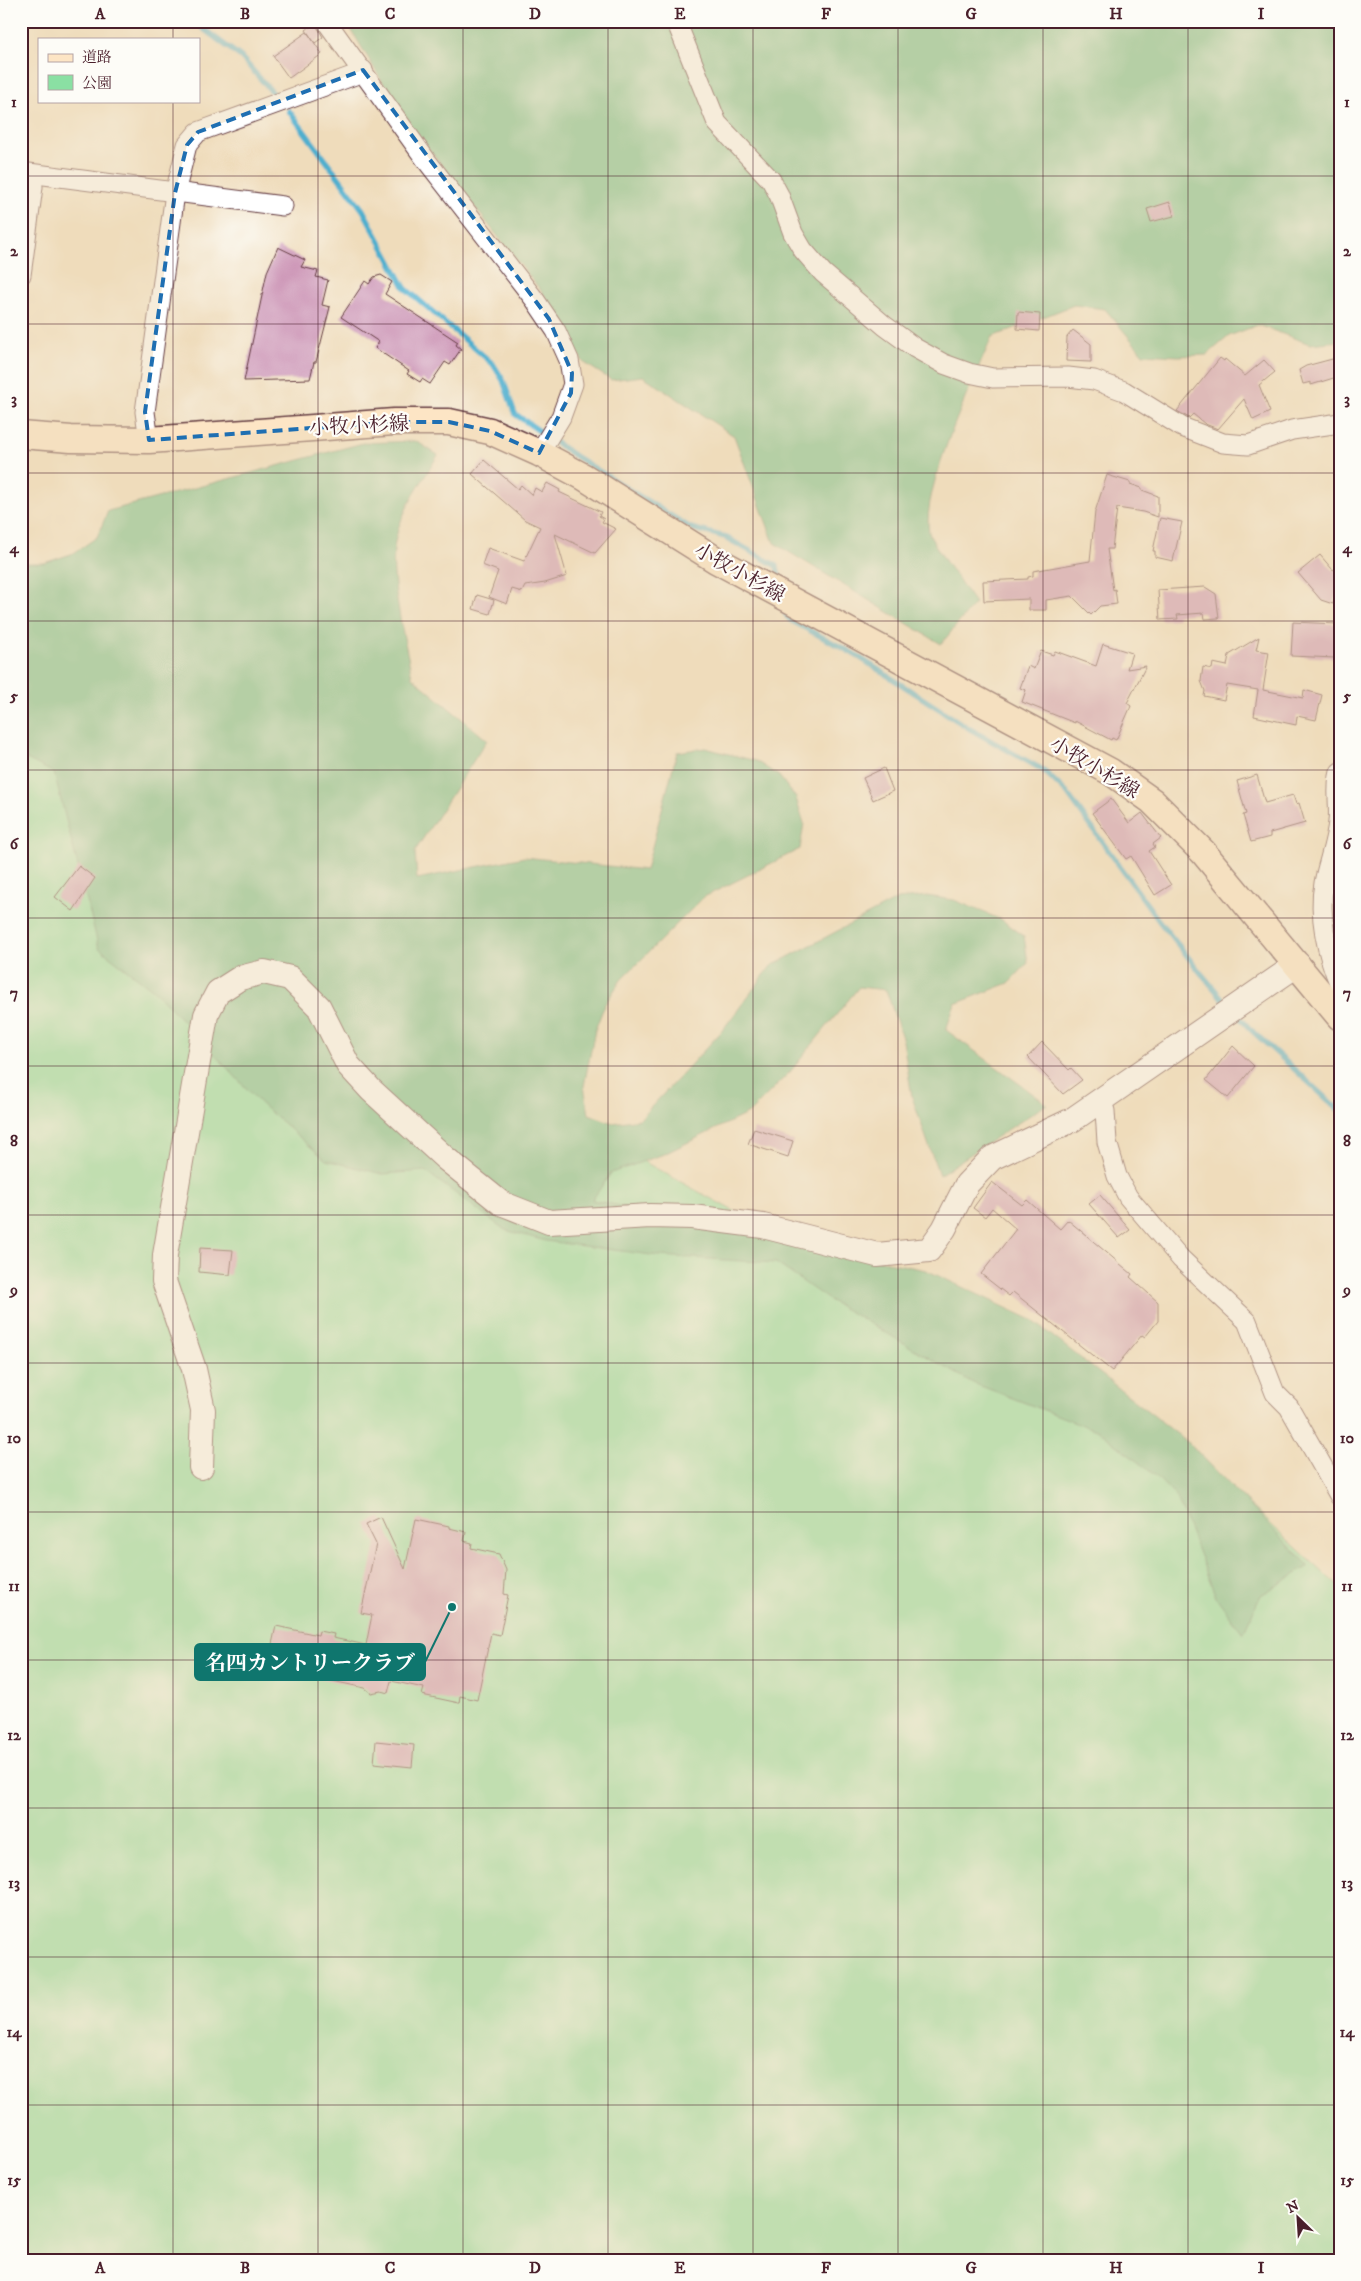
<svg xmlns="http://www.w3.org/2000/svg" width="1361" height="2281" viewBox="0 0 1361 2281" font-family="'IM FELL DW Pica','Noto Serif JP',serif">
  <rect width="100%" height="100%" fill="#fdfcf7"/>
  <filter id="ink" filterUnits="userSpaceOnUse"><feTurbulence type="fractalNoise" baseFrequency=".02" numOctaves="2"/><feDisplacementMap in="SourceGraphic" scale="10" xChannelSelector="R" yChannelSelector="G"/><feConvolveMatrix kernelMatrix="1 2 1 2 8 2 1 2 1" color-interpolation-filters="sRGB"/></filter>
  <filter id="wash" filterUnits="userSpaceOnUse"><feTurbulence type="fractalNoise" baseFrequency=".0096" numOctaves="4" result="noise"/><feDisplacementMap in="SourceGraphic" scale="20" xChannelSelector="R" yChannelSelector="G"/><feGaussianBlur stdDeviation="1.12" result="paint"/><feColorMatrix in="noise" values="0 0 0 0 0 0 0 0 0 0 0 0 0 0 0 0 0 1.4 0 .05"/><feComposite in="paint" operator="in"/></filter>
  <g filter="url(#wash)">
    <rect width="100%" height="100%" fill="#efdcbb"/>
    <!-- green -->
    <polygon fill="#8ae0a3" stroke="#6a8067" points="21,678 499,1082 1223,1480 1340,1588 1340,2260 21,2260"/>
    <!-- forest -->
    <g fill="#6fbe89" stroke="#5c6e5a">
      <path d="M346,21H1340V341L1310,344L1258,325L1229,336L1207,355L1178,356L1143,354L1105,309L1074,305L992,337C974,379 920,491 929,532C931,543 966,590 975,603L941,644L774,543L734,436L643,376L611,380L583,362L545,296L402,115Z"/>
      <path d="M416,441L438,455C423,481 403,507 396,537C387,574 405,638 412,677L487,740L415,851L417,879L524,857L646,870L677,752L705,748L756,761L779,776L796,798L804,823L800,849L704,897L621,980L605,1004L595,1030L584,1086L589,1114L613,1123L640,1119L721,1032L771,966L898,899L927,896L954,900L1002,920L1024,936L1028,963L1009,983L955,1004L946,1030L1047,1104L939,1175L912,1097L903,1041L886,990L859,987L790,1072L749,1113L664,1154L611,1173L592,1200L926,1270L1032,1320L1190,1444L1309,1566L1261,1595L1243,1633L1216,1597L1177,1498L1157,1477L1099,1431L973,1383L829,1300L776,1263L659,1256L546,1241L505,1230L425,1171L382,1174L326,1160L261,1104L156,992L99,948L54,773L21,756V563H44L74,553L97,537L108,511L363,443Z"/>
    </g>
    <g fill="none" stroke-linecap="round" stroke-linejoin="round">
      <!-- stream -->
      <g stroke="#50afce" stroke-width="5.5">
        <polyline points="193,21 241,57 273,93"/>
        <polyline points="289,111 363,210 405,288 493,364 503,380 515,414 575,456 691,528 725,537 777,566 781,586"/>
        <polyline points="784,605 786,615 790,620 854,654 970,729 1043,770 1067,793 1159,921 1200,972 1228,1005"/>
        <polyline points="1236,1013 1249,1028 1340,1111"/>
      </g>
    </g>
    <g id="blocks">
      <!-- building -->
      <g fill="#ca91b4">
        <polygon points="315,23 323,37 315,43 306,30"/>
        <polygon points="307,32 322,54 289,78 273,56"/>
        <polygon points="1170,202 1174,216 1151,222 1147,209"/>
        <polygon points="278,247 305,260 301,267 318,271 316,277 328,280 322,305 330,307 316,362 314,362 310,379 244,381 267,272"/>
        <polygon points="381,275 392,282 385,294 458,342 456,345 461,349 450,365 445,362 430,384 422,379 420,382 407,374 409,371 375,348 379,342 341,317 365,281 369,284 374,277"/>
        <polygon points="1018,312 1040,314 1039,331 1017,329"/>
        <polygon points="1073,330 1091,344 1091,362 1066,361 1067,337"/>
        <polygon points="1340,357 1340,376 1311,385 1311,382 1303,384 1299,370 1306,366"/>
        <polygon points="1220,358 1224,361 1225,359 1245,376 1264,360 1275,372 1259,385 1270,412 1253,420 1244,399 1218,429 1205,424 1193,414 1189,418 1177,411"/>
        <polygon points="484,460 518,489 521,485 532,495 535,488 542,492 547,483 560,490 559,492 601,512 599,516 604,519 602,522 616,529 595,553 555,534 567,576 545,583 525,586 522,592 512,589 507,604 489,597 498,571 482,565 488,548 524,561 540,527 525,520 472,474"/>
        <polygon points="1107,475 1130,482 1130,484 1142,488 1142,490 1158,496 1158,517 1143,512 1117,508 1112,549 1107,549 1113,590 1115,589 1117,604 1100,606 1091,615 1072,596 1046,600 1046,610 1029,610 1029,599 984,601 983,581 1028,579 1028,577 1033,576 1033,571 1090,561 1095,512"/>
        <polygon points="1160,518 1182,522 1173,561 1155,557 1155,551 1153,551"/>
        <polygon points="1320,555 1332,569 1340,572 1340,584 1333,604 1321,600 1298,573"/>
        <polygon points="1205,587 1216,594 1219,618 1205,619 1204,613 1177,615 1178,619 1160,620 1158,590"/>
        <polygon points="477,595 494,600 490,614 473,609"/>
        <polygon points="1293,622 1340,624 1340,645 1336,645 1335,658 1291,656"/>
        <polygon points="1259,637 1256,650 1269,652 1263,690 1303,698 1304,690 1322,695 1316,720 1297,716 1296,725 1254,716 1258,690 1227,685 1224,700 1204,696 1205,691 1201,681 1203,667 1212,669 1213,663 1227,666 1229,655"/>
        <polygon points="1103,644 1132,653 1127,669 1146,666 1127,703 1131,706 1116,740 1112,738 1111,740 1075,721 1075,723 1022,702 1026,690 1020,688 1028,666 1034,669 1041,651 1053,655 1055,651 1096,666"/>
        <polygon points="884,768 893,791 873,800 863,778"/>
        <polygon points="1257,775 1265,803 1293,795 1296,804 1299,803 1305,823 1270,833 1270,837 1251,842 1243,815 1246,814 1237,781"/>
        <polygon points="1111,799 1129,823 1142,813 1161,838 1153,844 1155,847 1149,851 1171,885 1155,895 1131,856 1126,859 1092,813"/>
        <polygon points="79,866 95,878 73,911 55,897"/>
        <polygon points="1042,1042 1069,1070 1071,1068 1082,1080 1063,1094 1028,1057"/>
        <polygon points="1233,1046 1254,1066 1228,1098 1206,1080"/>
        <polygon points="754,1129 793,1141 788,1157 748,1144"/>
        <polygon points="992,1182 1022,1205 1027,1200 1060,1229 1068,1220 1132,1274 1130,1277 1158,1302 1158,1321 1145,1337 1142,1335 1112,1371 1013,1292 1009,1296 981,1274 1016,1229 992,1208 985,1217 973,1208"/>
        <polygon points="1100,1195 1130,1230 1119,1238 1089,1204"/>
        <polygon points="200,1248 233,1250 230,1275 199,1272"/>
        <polygon points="381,1517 405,1569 416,1519 449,1526 449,1528 466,1532 464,1541 472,1543 471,1548 499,1554 506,1570 504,1594 508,1595 500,1635 491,1633 477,1700 460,1696 459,1703 422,1695 424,1688 391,1681 388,1693 381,1691 371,1693 365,1688 267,1667 276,1626 318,1635 319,1631 334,1634 333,1638 366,1645 372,1615 361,1613 376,1544 366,1524"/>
        <polygon points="376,1741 414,1745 412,1767 374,1763"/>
      </g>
    </g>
  </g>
  <g filter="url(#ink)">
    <use href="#blocks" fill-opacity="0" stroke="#633b41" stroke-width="1"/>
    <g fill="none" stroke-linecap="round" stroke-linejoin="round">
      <!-- minor casing -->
      <g stroke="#633b41" stroke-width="21">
        <g id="minor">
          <polyline points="326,21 426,160 535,300 556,331 569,360 573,384 561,417 539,453"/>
          <polyline points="676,21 717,123 771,180 779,195 793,233 803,250 823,273 885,326 915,348 944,364 969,373 993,378 1068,377 1094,380 1124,391 1182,427 1223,443 1248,445 1292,430 1340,423"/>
          <polyline points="21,172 283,206"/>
          <polyline points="21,275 33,187 32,174"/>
          <polyline points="149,440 145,412 175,193 187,145 198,132 355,75 363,70"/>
          <path d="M1340,772C1335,789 1340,805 1338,822C1336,843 1328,862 1324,883C1318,915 1327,955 1340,985"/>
          <polyline points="1101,1100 1105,1111 1107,1142 1117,1176 1128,1197 1181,1259 1247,1321 1275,1393 1289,1407 1340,1497"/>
        </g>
      </g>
      <!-- tertiary casing -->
      <g stroke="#633b41" stroke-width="26">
        <polyline id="tertiary" points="201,1467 203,1410 194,1369 164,1281 165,1255 206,1015 218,992 240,978 264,972 290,978 319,1007 348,1065 371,1090 445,1158 501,1203 549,1222 650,1216 692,1217 763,1226 877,1255 929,1250 944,1229 967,1184 992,1158 1072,1120 1298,964"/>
      </g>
      <!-- secondary casing -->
      <g stroke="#633b41" stroke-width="29">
        <polyline id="secondary" points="21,435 71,439 149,440 394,422 449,422 490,431 539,453 584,477 716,560 1111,772 1152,801 1203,852 1340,1017"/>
      </g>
      <!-- minor -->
      <use href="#minor" stroke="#fff" stroke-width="19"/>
      <!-- tertiary -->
      <use href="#tertiary" stroke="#fff" stroke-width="24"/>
      <!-- secondary -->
      <use href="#secondary" stroke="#fde5c5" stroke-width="26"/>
    </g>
  </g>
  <!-- marked area -->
  <path d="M0 0H1361V2281H0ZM363,70L549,319L572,373L571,393L539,453L490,431L449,422H394L149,440L145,412L175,193L187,145L198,132Z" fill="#efdcbb" fill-opacity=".55" fill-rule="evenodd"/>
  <path fill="none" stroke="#1f6fb2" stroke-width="4" stroke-dasharray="10 6" stroke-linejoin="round" d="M363,70L549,319L572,373L571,393L539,453L490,431L449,422H394L149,440L145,412L175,193L187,145L198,132Z"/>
  <!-- grid -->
  <path fill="none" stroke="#4a1f2b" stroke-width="1" stroke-opacity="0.55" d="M173,21V39M318,21V2260M463,21V2260M608,21V2260M753,21V2260M898,21V2260M1043,21V2260M1188,21V2260M173,101V2260M21,176H1340M21,324H1340M21,473H1340M21,621H1340M21,770H1340M21,918H1340M21,1066H1340M21,1215H1340M21,1363H1340M21,1512H1340M21,1660H1340M21,1808H1340M21,1957H1340M21,2105H1340"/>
  <g text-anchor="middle" stroke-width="4.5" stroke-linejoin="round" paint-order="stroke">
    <!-- street labels -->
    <g font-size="20" fill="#4a1f2b" stroke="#fdfcf7">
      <text transform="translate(359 425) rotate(-3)" y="7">小牧小杉線</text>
      <text transform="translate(740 572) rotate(29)" y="7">小牧小杉線</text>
      <text transform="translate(1095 767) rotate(31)" y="7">小牧小杉線</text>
    </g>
  </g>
  <!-- callouts -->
  <path fill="none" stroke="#0f766e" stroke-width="2" d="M452 1607L425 1662"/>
  <circle fill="#0f766e" stroke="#fdfcf7" stroke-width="2" cx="452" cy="1607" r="5"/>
  <rect fill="#0f766e" stroke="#0f766e" stroke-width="2" x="195" y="1644" width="230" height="36" rx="5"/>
  <g font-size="21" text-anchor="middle" font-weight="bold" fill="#fff">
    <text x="310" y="1670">名四カントリークラブ</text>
  </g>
  <!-- margin -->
  <rect width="1361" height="2281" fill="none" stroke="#fdfcf7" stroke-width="55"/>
  <!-- legend -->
  <rect x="38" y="38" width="162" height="65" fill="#fdfcf7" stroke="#b5a4a5"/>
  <rect x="48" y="54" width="25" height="8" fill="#fde5c5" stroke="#b5a4a5"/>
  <text x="82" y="62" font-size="15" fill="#4a1f2b">道路</text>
  <rect x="48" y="75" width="25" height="15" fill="#8ae0a3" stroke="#b5a4a5"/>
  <text x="82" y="88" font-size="15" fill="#4a1f2b">公園</text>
  <!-- north arrow -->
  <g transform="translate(1298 2218) rotate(335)" stroke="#fdfcf7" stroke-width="4" paint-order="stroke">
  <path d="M0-4L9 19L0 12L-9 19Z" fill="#4a1f2b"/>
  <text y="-8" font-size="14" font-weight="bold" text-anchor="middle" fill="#4a1f2b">N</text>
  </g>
  <rect x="28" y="28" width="1306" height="2226" fill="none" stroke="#4a1f2b" stroke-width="2"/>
  <g font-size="16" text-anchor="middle" font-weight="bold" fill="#4a1f2b">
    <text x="100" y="19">A</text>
    <text x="245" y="19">B</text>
    <text x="390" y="19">C</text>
    <text x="535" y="19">D</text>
    <text x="680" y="19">E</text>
    <text x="826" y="19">F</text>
    <text x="971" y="19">G</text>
    <text x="1116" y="19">H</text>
    <text x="1261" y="19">I</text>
    <text x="14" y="107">1</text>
    <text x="1347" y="107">1</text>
    <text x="14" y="256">2</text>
    <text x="1347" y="256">2</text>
    <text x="14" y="404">3</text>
    <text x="1347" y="404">3</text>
    <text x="14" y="553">4</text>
    <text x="1347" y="553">4</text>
    <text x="14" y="701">5</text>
    <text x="1347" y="701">5</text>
    <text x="14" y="849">6</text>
    <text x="1347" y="849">6</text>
    <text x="14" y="998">7</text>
    <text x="1347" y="998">7</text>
    <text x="14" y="1146">8</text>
    <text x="1347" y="1146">8</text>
    <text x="14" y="1295">9</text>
    <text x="1347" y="1295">9</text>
    <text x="14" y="1443">10</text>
    <text x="1347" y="1443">10</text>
    <text x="14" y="1591">11</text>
    <text x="1347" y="1591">11</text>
    <text x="14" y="1740">12</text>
    <text x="1347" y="1740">12</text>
    <text x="14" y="1888">13</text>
    <text x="1347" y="1888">13</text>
    <text x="14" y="2037">14</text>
    <text x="1347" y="2037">14</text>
    <text x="14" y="2185">15</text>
    <text x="1347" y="2185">15</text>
    <text x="100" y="2273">A</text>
    <text x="245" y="2273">B</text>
    <text x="390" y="2273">C</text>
    <text x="535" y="2273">D</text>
    <text x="680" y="2273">E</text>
    <text x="826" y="2273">F</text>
    <text x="971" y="2273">G</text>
    <text x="1116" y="2273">H</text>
    <text x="1261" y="2273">I</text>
  </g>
</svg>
